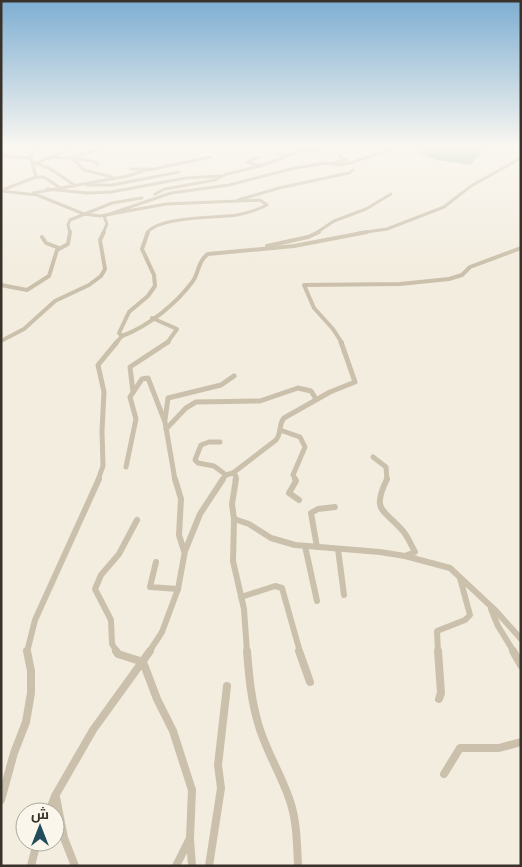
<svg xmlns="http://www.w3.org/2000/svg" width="522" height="867" viewBox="0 0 522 867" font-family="Lato,Cairo,sans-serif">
  <rect width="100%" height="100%" fill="#f3ede0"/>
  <!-- green -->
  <polygon fill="#b0c29f" points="429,145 490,145 470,165 437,160 416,153"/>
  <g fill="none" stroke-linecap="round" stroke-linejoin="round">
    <!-- minor-far4 -->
    <g stroke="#cbc0ab" stroke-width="3">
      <polyline points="12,145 36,149"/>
      <polyline points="269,149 285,157"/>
      <polyline points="305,152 349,145"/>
      <polyline points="1,156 30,158"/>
      <polyline points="53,156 79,145"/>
      <polyline points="258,157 247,162 259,166"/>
      <polyline points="71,158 93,161 98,164"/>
      <polyline points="73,159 84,170 112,177"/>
      <polyline points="35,163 49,168 73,184"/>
      <polyline points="334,163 346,160 339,156"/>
      <polyline points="33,164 51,157 68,158 116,145"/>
      <polyline points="149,170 210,157"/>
      <polyline points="36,177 44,177 59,187"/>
      <polyline points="87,185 112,185 179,172"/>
      <polyline points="5,189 36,177 30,155 44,145"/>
      <polyline points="47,189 87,193 111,192 186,178 220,176"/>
      <path d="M1,191L37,195L84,214L100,216L166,204L260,200L267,205C257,210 248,213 237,215C218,218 158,216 147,233"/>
      <polyline points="33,193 128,176 149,169 131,169"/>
      <polyline points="155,194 165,189 215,180 227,174 260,166 316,145"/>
      <polyline points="238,200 279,188 349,173 353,170"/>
      <polyline points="70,233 68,225 70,220 112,203 142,198"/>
      <polyline points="103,233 107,224 104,216 171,193 229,185 295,168 326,163 339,165 350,163 405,145"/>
      <polyline points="316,233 334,221 366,209 391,194"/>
      <polyline points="359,233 387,229 444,207 471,186 521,158"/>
    </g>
    <!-- minor-far3 -->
    <g stroke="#cbc0ab" stroke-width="4">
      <polyline points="42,237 46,243 59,248"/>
      <polyline points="267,246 308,237 319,232"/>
      <polyline points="1,285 27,290 49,276 57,250 68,244 70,232"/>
      <polyline points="152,318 177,329 167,343"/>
      <path d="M122,336C149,326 176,304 193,281C199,272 198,261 208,254L294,246L367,232"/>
      <polyline points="1,341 24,329 55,301 89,285 101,276 105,269 100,240 104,232"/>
      <polyline points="116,343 122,336 119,333 129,312 148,296 155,286 154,275 142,249 148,232"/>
      <polyline points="342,343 333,329 314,308 304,285 400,284 449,279 462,275 470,267 521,248"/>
    </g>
    <!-- minor-far2 -->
    <g stroke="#cbc0ab" stroke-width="5">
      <polyline points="133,392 130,367 168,342"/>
      <polyline points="165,420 168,398 221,385 234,376"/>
      <polyline points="166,429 186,408 196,402 260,401 298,388 311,391 316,399"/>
      <polyline points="280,430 300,437 305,447 293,475 296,480"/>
      <polyline points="220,442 209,442 201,445 195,460 198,463 214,466 226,475"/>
      <polyline points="373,457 386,467 387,480"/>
      <polyline points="126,467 136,419 130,397 142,379 148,378 165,422 175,480"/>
      <path d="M233,473L276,440C282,433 278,425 284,418L330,392L355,382L341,342"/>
      <polyline points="98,480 103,466 102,431 104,392 98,365 117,342"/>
      <polyline points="222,480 226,475 233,473 236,476 235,480"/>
    </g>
    <!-- minor-far1 -->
    <g stroke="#cbc0ab" stroke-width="6">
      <polyline points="175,479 181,499 179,535 184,551"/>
      <polyline points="236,479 232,504 234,519 233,561 244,609 247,652"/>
      <polyline points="295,479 296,481 289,493 299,500"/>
      <path d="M387,479C371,512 384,509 403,531C408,537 411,545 415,552L405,556"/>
      <polyline points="234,519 249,524 271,538 295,545 380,552 405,556 450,568 496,611 521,639"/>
      <polyline points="305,546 317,601"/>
      <polyline points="317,547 311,513 318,509 335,507"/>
      <polyline points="338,549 344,595"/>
      <polyline points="156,562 150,587 178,589"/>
      <polyline points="241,597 275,586 282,588 300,652"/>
      <polyline points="491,609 498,626 514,652"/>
      <polyline points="27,652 35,620 99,479"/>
      <polyline points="117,652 112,644 111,620 95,589 101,575 119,554 137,520"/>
      <polyline points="149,652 162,632 178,589 185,551 200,514 223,479"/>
      <polyline points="438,652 437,631 465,620 470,615 460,578"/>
    </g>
    <!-- minor -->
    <g stroke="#cbc0ab" stroke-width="8">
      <polyline points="116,651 118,654 143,662 157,699 173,731 192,790 190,838 176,866"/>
      <path d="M247,651C249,676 251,699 258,723C265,749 280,772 289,798C297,820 297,843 298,866"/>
      <polyline points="299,651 310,682"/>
      <polyline points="438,651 441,693 439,699"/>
      <polyline points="513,651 521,665"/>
      <polyline points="444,774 460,748 499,748 521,742"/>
      <polyline points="56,797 64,838 75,866"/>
      <polyline points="1,800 14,753 26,722 31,693 31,671 27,651"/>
      <polyline points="49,812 55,796 93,730 150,651"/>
      <polyline points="190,839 192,866"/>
      <polyline points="31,866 37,842"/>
      <polyline points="209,866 221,788 218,765 227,686"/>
    </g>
  </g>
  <!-- sky -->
  <linearGradient id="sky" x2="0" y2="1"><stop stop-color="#7eaed2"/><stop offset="0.55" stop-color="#faf7f1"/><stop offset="1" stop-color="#faf7f1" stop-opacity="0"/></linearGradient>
  <rect width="522" height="266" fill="url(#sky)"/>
  <!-- border -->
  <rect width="522" height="867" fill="none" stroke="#39322a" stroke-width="5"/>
  <!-- north arrow -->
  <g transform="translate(40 827)"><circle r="24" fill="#faf6ec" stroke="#ada89e"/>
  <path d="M0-4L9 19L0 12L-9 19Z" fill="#204c5b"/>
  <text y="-8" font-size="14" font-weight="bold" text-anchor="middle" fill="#39322a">ش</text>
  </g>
</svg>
